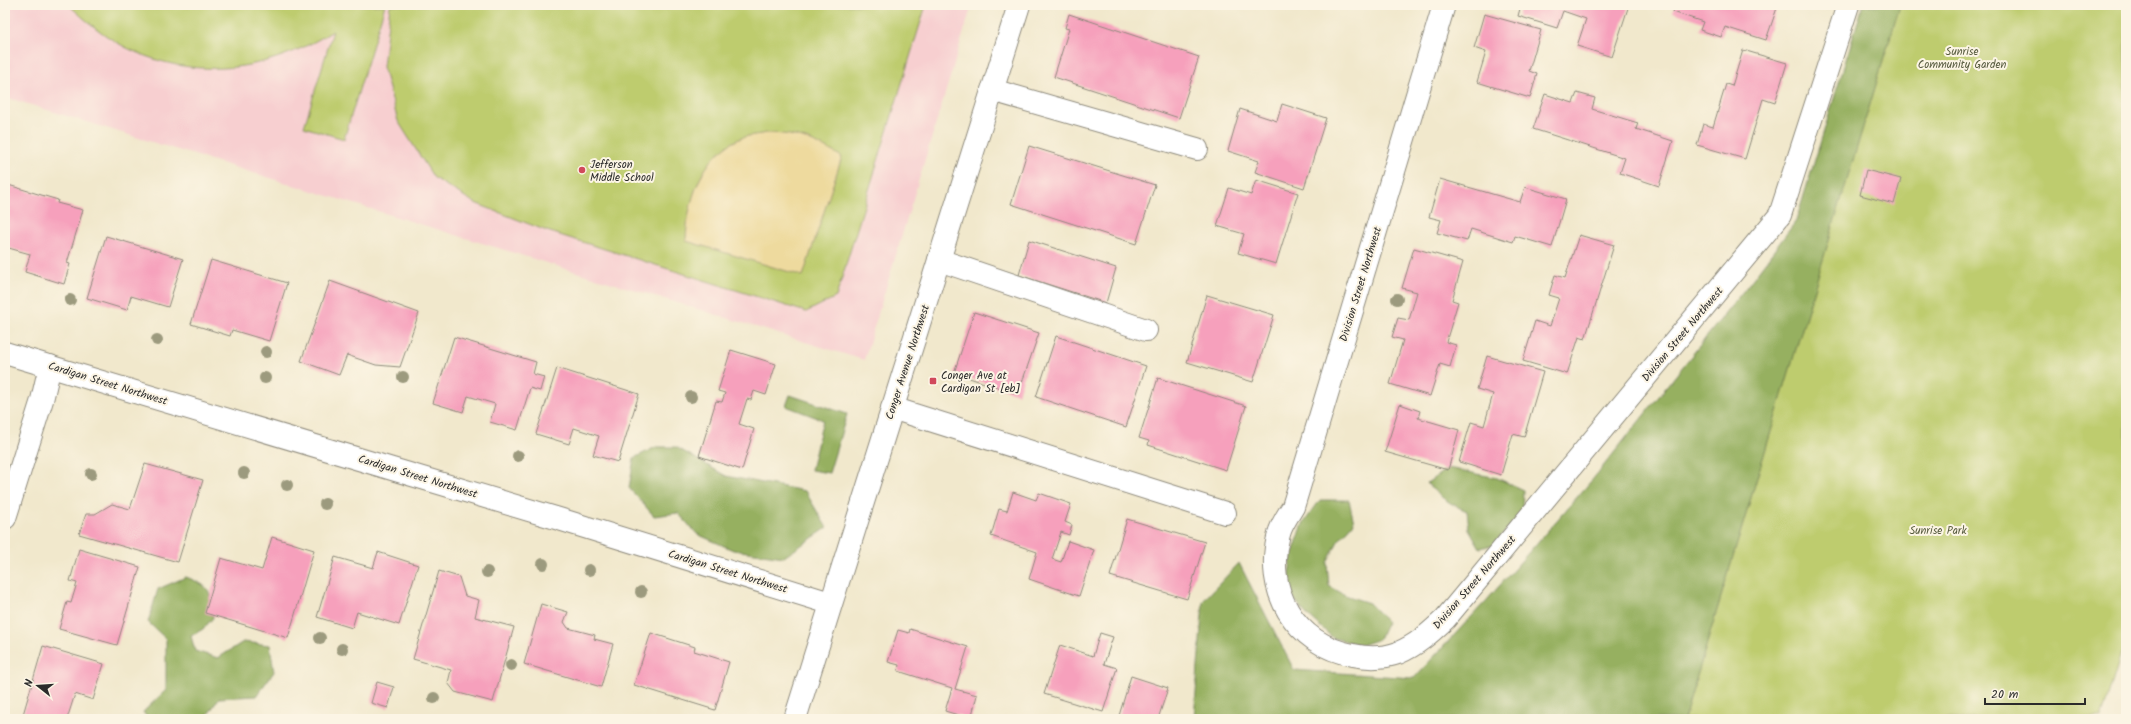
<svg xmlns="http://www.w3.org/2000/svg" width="2131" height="724" viewBox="0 0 2131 724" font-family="Kalam,sans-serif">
  <rect width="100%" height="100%" fill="#fcf5e5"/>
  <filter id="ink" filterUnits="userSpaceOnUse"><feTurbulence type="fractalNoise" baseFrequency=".025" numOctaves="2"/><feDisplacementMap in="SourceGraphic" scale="8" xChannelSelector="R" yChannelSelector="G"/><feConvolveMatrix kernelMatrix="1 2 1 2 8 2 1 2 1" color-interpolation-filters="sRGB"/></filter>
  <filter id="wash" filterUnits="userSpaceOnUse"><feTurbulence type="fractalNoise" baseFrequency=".012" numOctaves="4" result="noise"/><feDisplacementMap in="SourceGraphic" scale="16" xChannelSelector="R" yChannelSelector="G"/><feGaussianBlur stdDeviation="0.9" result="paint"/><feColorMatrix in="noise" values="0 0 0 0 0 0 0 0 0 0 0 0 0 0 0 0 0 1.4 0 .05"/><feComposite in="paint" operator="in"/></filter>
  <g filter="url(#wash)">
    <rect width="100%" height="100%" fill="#f1e8cc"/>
    <!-- built -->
    <polygon fill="#f7cfd0" points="5,5 972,5 864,360 5,97"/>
    <!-- green -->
    <g fill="#becc6e" stroke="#747c4c">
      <path d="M69,5H385L344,139L304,127L333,31C268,72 194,82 125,47C104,36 86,21 69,5Z"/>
      <polygon points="390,5 926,5 836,297 806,312 547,231 475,203 434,178 398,121 383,67"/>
      <polygon points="1900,5 2126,5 2126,638 2101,719 1684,719"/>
    </g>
    <!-- forest -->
    <g fill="#96b061" stroke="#606e46">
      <polygon points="1863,5 1900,5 1684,719 1194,719 1203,601 1239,563 1294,670 1414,678 1487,600 1593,479 1748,285 1796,221"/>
      <polygon points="790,395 847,414 829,473 811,470 823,420 786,406"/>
      <polygon points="656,447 676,447 726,476 805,491 827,528 784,557 733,550 697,534 678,513 654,516 629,488 634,458"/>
      <path d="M1448,468L1497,478L1523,490L1522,513L1493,545L1480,548L1469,529L1467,511C1450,504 1439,497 1427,483Z"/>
      <polygon points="1320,500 1349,500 1354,523 1338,541 1327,563 1329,586 1345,595 1369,603 1387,622 1379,639 1361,645 1333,638 1306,614 1290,594 1290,561 1303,524"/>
      <path d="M186,577C214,588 209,590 213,618L203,629L191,636L195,651L218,658L243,642L270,645L274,672L256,696L219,698L205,719H148L143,712L166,690V639L148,622L158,589Z"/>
    </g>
    <!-- sand -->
    <path fill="#eeda9e" stroke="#8c8264" d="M767,133C801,134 814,141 842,157L803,276L686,241C687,202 701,156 739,139C747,135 758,135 767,133Z"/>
    <g id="blocks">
      <!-- building -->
      <g fill="#f6a0bc">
        <polygon points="1521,5 1629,5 1612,57 1577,46 1586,19 1563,11 1557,28 1518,16"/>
        <polygon points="1672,5 1778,5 1766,40 1725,27 1721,37 1700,30 1703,22 1673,12 1676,6"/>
        <polygon points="1069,14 1199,57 1179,118 1054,77 1069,29 1065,28"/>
        <polygon points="1484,14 1541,30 1529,71 1537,74 1530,98 1477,82 1486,52 1474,48"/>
        <polygon points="1743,50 1787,63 1775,103 1763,99 1745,159 1697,145 1703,124 1713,127 1726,84 1732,86"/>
        <polygon points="1577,93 1595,98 1592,109 1638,123 1636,129 1673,141 1659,186 1620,173 1625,158 1533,129 1545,94 1573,103"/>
        <polygon points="1282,104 1326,118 1304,188 1255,172 1259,161 1228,151 1240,109 1277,121"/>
        <polygon points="1029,146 1155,185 1136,244 1011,204"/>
        <polygon points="1866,170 1901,179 1894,204 1860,195"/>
        <polygon points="1440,179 1520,202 1525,187 1566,199 1552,247 1515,236 1513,242 1471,229 1467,241 1437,233 1441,220 1429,217"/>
        <polygon points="1256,180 1298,193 1276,264 1238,253 1244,234 1217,226 1229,188 1251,195"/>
        <polygon points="5,184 58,200 57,203 83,210 67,263 70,264 64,284 25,272 30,254 5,247"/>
        <polygon points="1579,235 1614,245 1585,339 1579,337 1567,374 1523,361 1535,321 1550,326 1559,298 1549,295 1555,275 1565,278"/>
        <polygon points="106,236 183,259 168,307 131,296 127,310 87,298"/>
        <polygon points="1029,240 1116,268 1106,303 1019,275"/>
        <polygon points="1414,248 1463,262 1452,300 1458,302 1446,342 1456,345 1450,367 1440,364 1430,396 1390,384 1403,340 1392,337 1398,318 1409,320 1417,292 1402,288"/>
        <polygon points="211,260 287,283 269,341 232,330 230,336 191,324"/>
        <polygon points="330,281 419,313 400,367 376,365 347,355 339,375 301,361"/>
        <polygon points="1207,295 1274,315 1253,382 1187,362"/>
        <polygon points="974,312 1039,333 1018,394 954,373"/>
        <polygon points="1056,336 1146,366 1126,427 1036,397"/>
        <polygon points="454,337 536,362 533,374 544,377 540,391 530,388 517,430 490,422 495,404 468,396 463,412 433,403"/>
        <polygon points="731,350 776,364 766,395 754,391 751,400 747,399 739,424 754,429 742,470 699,456 716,401 722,402 725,393 718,391"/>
        <polygon points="1487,356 1543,372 1524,437 1513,434 1501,475 1459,462 1471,422 1484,426 1493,394 1477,389"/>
        <polygon points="557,368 639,394 618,462 593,455 599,436 574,428 569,444 536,434"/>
        <polygon points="1158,378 1246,406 1226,470 1148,445 1149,441 1139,438"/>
        <polygon points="1400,404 1420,411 1418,418 1459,430 1448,470 1385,452"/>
        <polygon points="145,464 203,480 178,562 79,534 86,514 95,514 112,504 130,509"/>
        <polygon points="1013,492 1036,500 1039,493 1071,504 1065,522 1072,525 1069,535 1061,532 1052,559 1061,562 1068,541 1094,550 1079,596 1029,579 1037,552 991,536 999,509 1007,511"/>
        <polygon points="1127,519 1205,542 1187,599 1110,576"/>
        <polygon points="272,537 314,550 288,638 205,613 221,558 262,570"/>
        <polygon points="79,549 140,567 117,645 59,629 67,602 71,603 77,583 70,581"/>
        <polygon points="378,552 418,565 399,625 357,612 352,628 317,617 335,557 373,568"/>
        <polygon points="439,571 459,577 465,596 479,600 475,617 514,627 493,702 455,692 448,683 451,670 413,659"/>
        <polygon points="541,604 568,612 564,622 568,628 595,635 594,639 613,644 601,687 524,664"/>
        <polygon points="910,629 968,647 955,689 977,695 971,719 945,711 952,688 898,671 899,665 888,662 898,630 909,633"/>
        <polygon points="651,633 695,647 694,651 729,662 715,710 634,685"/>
        <polygon points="1100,633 1113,637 1104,664 1117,668 1103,712 1044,694 1060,645 1093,656"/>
        <polygon points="43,646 104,664 93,700 75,694 67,719 22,718"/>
        <polygon points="1131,676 1168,688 1158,719 1118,719"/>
        <polygon points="377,682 394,687 388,708 371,703"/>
      </g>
    </g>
  </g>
  <g filter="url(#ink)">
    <use href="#blocks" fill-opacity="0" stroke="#8e8a7c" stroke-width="1"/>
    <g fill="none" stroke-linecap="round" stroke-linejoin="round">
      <!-- minor casing -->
      <g stroke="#8e8a7c" stroke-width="24">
        <g id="minor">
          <path d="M1444,5L1293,507C1288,515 1281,525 1279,534C1263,589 1295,645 1353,655C1367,658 1384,658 1398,653C1417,645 1430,633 1445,619L1780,215L1848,5"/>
          <polyline points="992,90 1197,149"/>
          <polyline points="939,260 1146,330"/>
          <polyline points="5,353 559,519 830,603"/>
          <polyline points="892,408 1225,513"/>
          <polyline points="5,518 42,400 50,366"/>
          <polyline points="795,719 1019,5"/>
        </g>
      </g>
      <!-- minor -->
      <use href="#minor" stroke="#fff" stroke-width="22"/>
    </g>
    <!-- trees -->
    <g fill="#9c9a7e">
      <circle cx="1397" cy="299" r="6"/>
      <circle cx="70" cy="300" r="6"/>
      <circle cx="157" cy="340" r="6"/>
      <circle cx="266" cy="352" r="6"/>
      <circle cx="403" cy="377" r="6"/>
      <circle cx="265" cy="378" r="6"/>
      <circle cx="691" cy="397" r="6"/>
      <circle cx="518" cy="456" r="6"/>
      <circle cx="244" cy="473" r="6"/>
      <circle cx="91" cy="474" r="6"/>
      <circle cx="287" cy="485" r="6"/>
      <circle cx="325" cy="504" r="6"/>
      <circle cx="543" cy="564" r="6"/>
      <circle cx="589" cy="570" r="6"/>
      <circle cx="487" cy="572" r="6"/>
      <circle cx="641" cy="592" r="6"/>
      <circle cx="320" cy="638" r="6"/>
      <circle cx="342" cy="649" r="6"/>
      <circle cx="511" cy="665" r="6"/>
      <circle cx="434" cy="698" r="6"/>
    </g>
  </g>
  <!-- markers -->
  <g fill="#d1495b" stroke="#fcf5e5" stroke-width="1.5">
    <circle cx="582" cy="170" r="4"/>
    <rect x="929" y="377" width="8" height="8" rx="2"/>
  </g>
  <g text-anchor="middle" stroke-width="4" stroke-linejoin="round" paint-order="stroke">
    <!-- park labels -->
    <g font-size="11" fill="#575b3f" stroke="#fcf5e5">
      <text x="1962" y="55">Sunrise<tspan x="1962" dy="13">Community Garden</tspan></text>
      <text x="1938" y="534">Sunrise Park</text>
    </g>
    <!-- poi labels -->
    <g font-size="11" fill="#2b2b2b" stroke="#fcf5e5" text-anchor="start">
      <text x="590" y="168">Jefferson<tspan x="590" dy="13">Middle School</tspan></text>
      <text x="941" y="379">Conger Ave at<tspan x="941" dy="13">Cardigan St [eb]</tspan></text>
    </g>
    <!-- street labels -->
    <g font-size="11" fill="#2b2b2b" stroke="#fcf5e5">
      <text transform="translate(1360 284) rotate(-73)" y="4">Division Street Northwest</text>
      <text transform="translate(1682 334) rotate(-50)" y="4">Division Street Northwest</text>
      <text transform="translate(907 362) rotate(-72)" y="4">Conger Avenue Northwest</text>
      <text transform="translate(108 383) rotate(17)" y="4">Cardigan Street Northwest</text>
      <text transform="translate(418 476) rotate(17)" y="4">Cardigan Street Northwest</text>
      <text transform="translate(728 571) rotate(17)" y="4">Cardigan Street Northwest</text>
      <text transform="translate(1474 582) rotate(-49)" y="4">Division Street Northwest</text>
    </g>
  </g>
  <!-- margin -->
  <rect width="2131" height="724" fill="none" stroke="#fcf5e5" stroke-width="20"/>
  <!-- north arrow -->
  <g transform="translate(38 686) rotate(287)" stroke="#fcf5e5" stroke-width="3" paint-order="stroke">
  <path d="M0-3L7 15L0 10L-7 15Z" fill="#2b2b2b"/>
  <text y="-6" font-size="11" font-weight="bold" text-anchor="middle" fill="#2b2b2b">N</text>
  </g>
  <!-- scale -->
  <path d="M1985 698v6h100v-6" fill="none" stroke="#2b2b2b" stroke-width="2"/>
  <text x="1991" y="698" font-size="12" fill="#2b2b2b" stroke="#fcf5e5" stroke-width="3" paint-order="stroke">20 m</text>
</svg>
